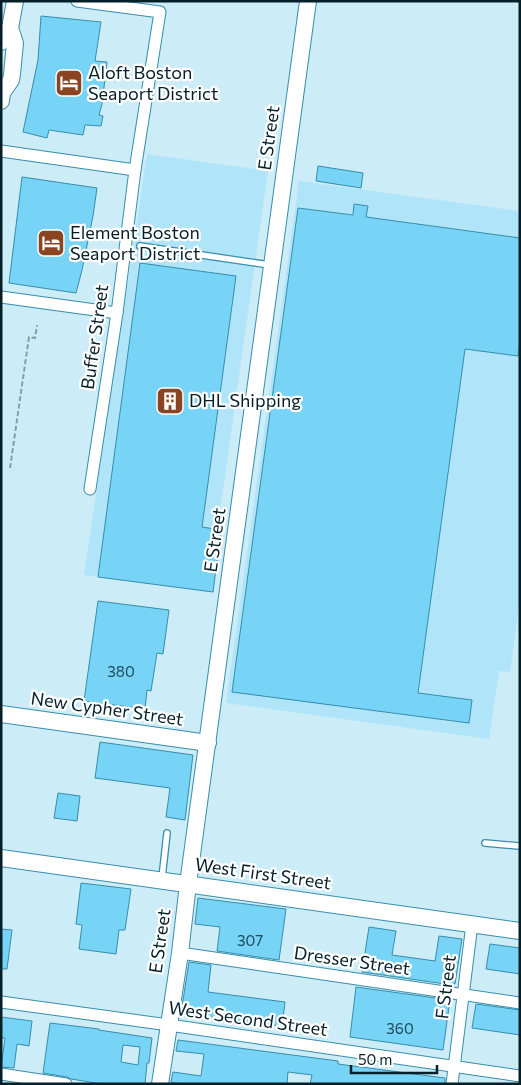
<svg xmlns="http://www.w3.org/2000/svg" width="521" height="1085" viewBox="0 0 521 1085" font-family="Commissioner,sans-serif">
  <rect width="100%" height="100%" fill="#ccecf8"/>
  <!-- built -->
  <g fill="#afe4f9">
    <polygon points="147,154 268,171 209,589 84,575"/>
    <polygon points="299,181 520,211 520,600 510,672 499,671 489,739 226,703"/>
  </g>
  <!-- building -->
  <g fill="#78d4f6" stroke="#368daa" fill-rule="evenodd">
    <polygon points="41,16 101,22 95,61 107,62 102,104 99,115 103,116 101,126 85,125 83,135 49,130 47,138 23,132 38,60"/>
    <polygon points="318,166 363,173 361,188 316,181"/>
    <polygon points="22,177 97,188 93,216 82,270 76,293 9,283"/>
    <polygon points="354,204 368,206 366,217 520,238 520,343 518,356 465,349 418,693 472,700 469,723 232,692 298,208 353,215"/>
    <polygon points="140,263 236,276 202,527 221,530 213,592 98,577"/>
    <polygon points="98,601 169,610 163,654 157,653 151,691 147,690 145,709 84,701"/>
    <polygon points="100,742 193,755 185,820 166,817 170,788 95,778"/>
    <polygon points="58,793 80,796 77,821 54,818"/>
    <polygon points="81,883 131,889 125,930 119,930 116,954 79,949 82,925 76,924"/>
    <polygon points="198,898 286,909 279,960 217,951 220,927 195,924"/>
    <polygon points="369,927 396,931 392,955 435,961 439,936 462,939 455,984 452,984 452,985 362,972"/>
    <polygon points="1,929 12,930 7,969 1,969"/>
    <polygon points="490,944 520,948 520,974 486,969"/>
    <polygon points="189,962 211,965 208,992 285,1002 282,1026 181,1013"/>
    <polygon points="356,987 450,1000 443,1050 350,1037"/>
    <polygon points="476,1004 520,1010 520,1035 472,1028"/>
    <polygon points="1,1017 32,1021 29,1046 17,1044 14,1068 1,1067 5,1038 1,1038"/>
    <path d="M50,1023L99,1029V1030L152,1038L149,1063H147L145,1084H102L71,1079L67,1077L43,1073ZM123,1045L140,1047L138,1065L121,1062Z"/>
    <polygon points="178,1040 338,1061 338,1064 445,1078 445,1084 310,1084 312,1075 288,1072 287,1084 181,1084 171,1082 173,1072 201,1076 204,1054 176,1051"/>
  </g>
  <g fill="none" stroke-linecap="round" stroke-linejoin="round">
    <!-- lane casing -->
    <g stroke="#378dab" stroke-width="8">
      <g id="lane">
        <polyline points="140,246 270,265"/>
        <polyline points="485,843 519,846"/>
        <polyline points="162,878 167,833"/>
      </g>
    </g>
    <!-- street casing -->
    <g stroke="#378dab" stroke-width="13">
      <g id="street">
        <polyline points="77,1 160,12 135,170 117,313 90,489"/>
        <polyline points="1,151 135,170"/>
        <polyline points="1,297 117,313"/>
        <polyline points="180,953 520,1003"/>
        <polyline points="1,1002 169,1025 520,1076"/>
        <polyline points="1,1074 66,1084"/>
        <polyline points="452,1084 472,924"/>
      </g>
    </g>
    <!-- secondary casing -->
    <g stroke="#378dab" stroke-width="18">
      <g id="secondary">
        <polyline points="1,42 10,28 15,1"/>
        <polyline points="1,101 2,93 11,80 12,74 15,43 10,28"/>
        <polyline points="1,714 208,743"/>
        <polyline points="1,858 520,931"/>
        <polyline points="160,1084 180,953 188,884 308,1"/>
      </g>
    </g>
    <!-- path -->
    <polyline stroke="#82a0ab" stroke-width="2" stroke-dasharray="5 2.5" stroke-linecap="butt" points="10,468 29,337 35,338 37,325"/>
    <!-- lane -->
    <use href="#lane" stroke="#fff" stroke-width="5.5"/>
    <!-- street -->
    <use href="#street" stroke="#fff" stroke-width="11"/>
    <!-- secondary -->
    <use href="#secondary" stroke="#fff" stroke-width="16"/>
  </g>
  <!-- icons -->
  <defs>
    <g id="hotel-square" transform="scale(1.4375)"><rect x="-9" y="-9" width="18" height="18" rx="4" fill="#8b4422" stroke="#fff"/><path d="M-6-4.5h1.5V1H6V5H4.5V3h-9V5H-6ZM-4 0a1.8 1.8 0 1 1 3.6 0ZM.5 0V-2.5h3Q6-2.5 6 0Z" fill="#fff"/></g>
    <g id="building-square" transform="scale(1.4375)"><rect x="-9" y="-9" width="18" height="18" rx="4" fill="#8b4422" stroke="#fff"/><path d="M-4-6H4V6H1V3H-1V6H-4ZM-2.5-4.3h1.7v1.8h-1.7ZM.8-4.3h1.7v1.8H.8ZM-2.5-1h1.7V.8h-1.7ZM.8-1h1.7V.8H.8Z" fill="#fff"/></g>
  </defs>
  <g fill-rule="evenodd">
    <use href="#hotel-square" x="69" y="83"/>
    <use href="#hotel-square" x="51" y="243"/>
    <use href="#building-square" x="170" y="401"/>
  </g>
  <g text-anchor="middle" stroke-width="4.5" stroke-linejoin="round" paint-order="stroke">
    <!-- number labels -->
    <g font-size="15" fill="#214c5c">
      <text x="121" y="677">380</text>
      <text x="250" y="946">307</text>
      <text x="400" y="1034">360</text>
    </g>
    <!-- poi labels -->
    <g font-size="18" fill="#041f28" stroke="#fff" text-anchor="start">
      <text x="88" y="79">Aloft Boston<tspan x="88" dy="21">Seaport District</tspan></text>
      <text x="70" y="239">Element Boston<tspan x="70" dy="21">Seaport District</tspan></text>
      <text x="189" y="407">DHL Shipping</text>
    </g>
    <!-- street labels -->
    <g font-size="18" fill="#041f28" stroke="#fff">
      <text transform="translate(269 138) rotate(-82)" y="6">E Street</text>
      <text transform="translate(95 337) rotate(-82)" y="6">Buffer Street</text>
      <text transform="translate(215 540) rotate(-82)" y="6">E Street</text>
      <text transform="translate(107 709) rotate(8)" y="6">New Cypher Street</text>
      <text transform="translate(263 874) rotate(8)" y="6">West First Street</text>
      <text transform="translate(160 941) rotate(-82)" y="6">E Street</text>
      <text transform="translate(352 961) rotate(8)" y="6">Dresser Street</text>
      <text transform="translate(446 987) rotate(-83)" y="6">F Street</text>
      <text transform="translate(248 1019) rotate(8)" y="6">West Second Street</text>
    </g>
  </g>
  <!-- border -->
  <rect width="521" height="1085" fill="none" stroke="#041f28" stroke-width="5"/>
  <!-- scale -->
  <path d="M351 1065v8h86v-8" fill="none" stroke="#041f28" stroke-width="2.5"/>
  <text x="358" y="1065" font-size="15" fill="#041f28" stroke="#ffffff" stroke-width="4" paint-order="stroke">50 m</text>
</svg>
